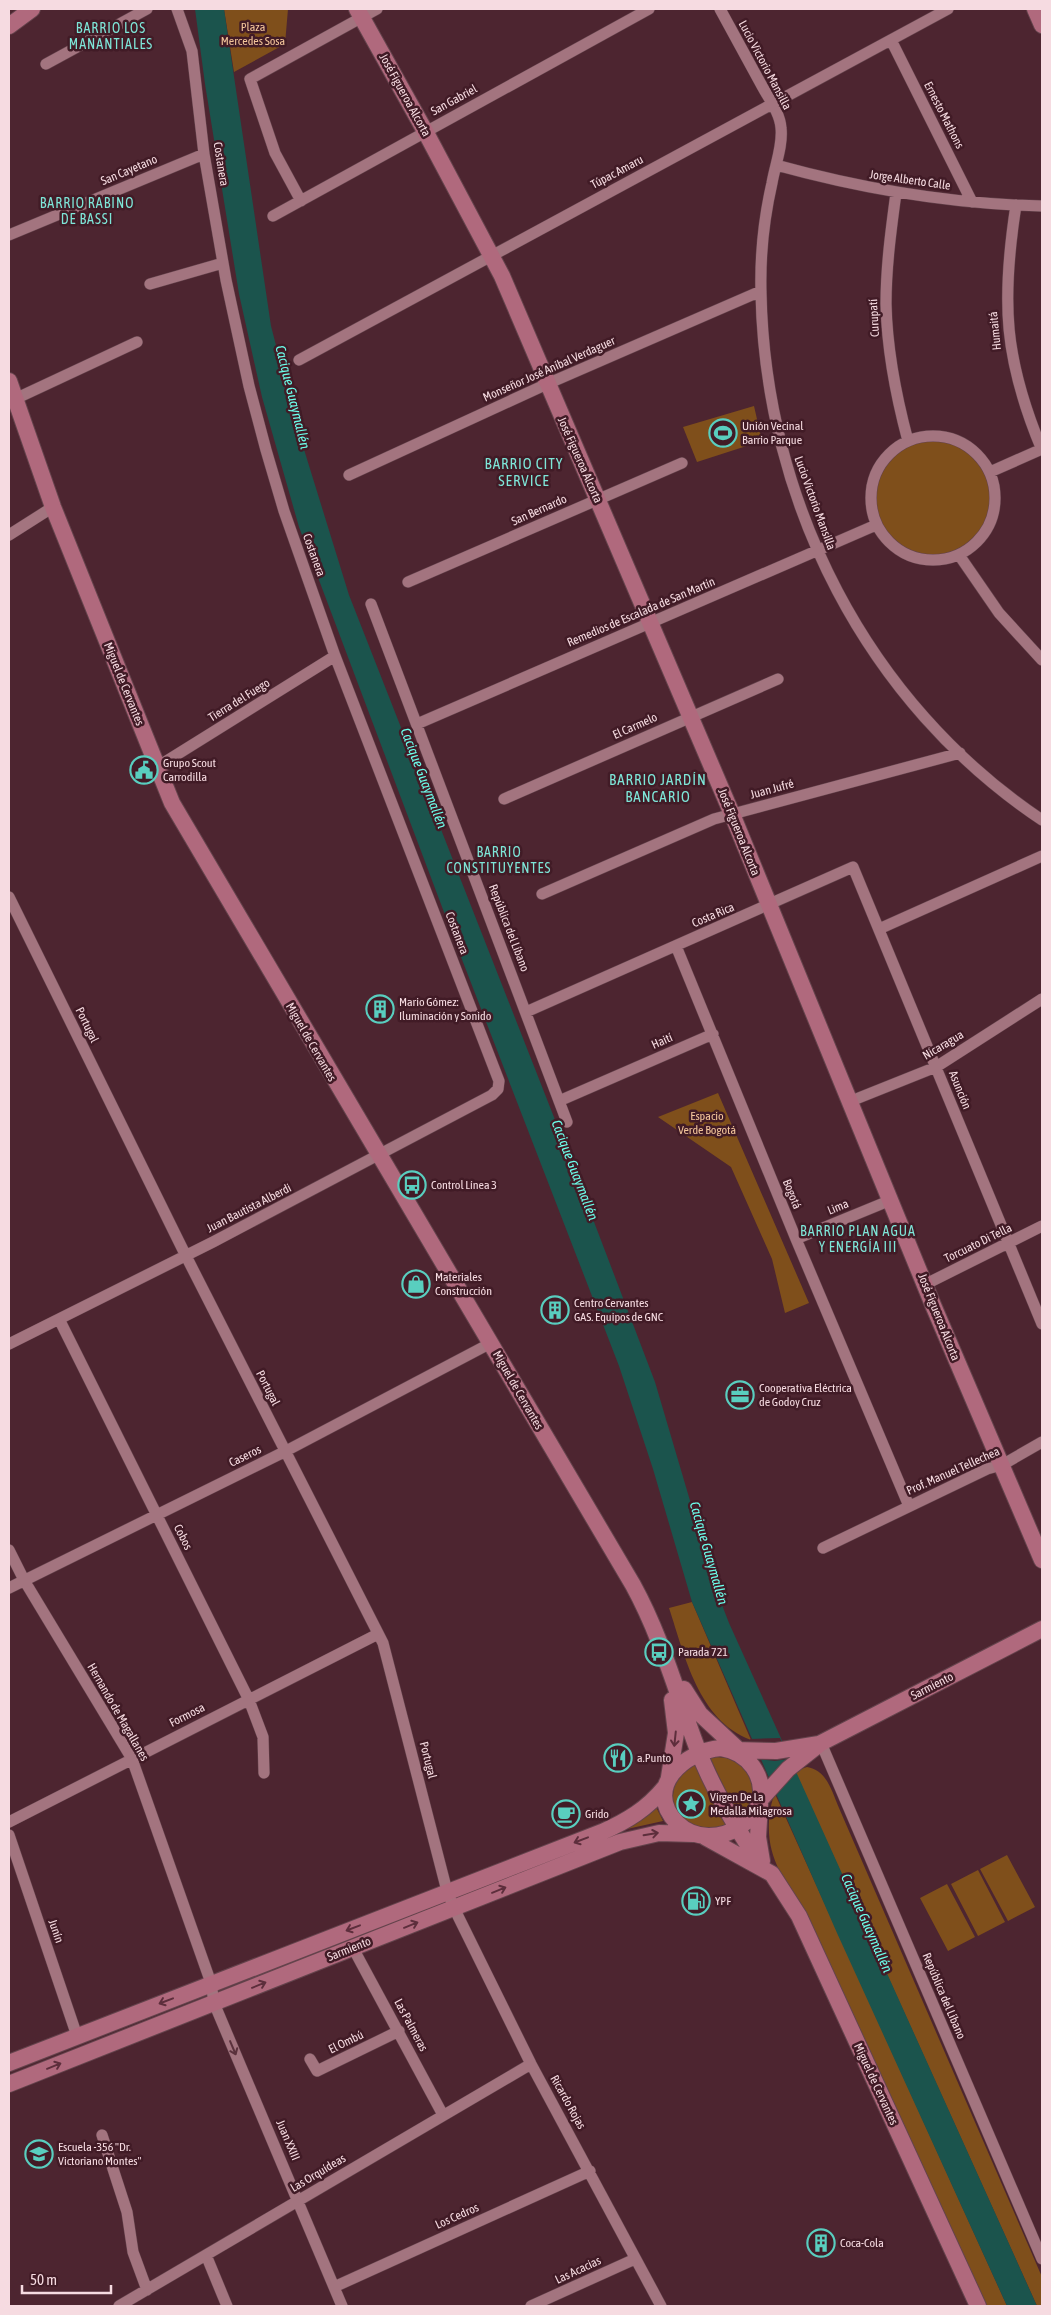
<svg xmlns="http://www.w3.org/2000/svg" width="1051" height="2315" font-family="'Asap Condensed',sans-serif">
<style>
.green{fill:#7f4f1b}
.water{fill:#1b544d}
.pier{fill:#4d2530}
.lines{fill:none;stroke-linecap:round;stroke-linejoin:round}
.street-casing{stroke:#64434c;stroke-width:12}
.secondary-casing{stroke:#64434c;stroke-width:18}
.street{stroke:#a3747f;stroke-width:11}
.secondary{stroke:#b0697d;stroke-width:16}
.oneway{stroke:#5d2e3c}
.oneway2{stroke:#5a313c}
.labels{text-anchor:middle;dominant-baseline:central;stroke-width:5;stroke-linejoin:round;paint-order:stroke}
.park-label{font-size:12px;fill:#f4c69b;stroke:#411b26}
.street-label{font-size:12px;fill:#f6dbe1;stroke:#411b26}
.poi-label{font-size:12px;fill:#f6dbe1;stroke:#411b26;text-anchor:start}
.neighbourhood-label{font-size:14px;letter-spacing:1px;fill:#7ee6d8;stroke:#411b26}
.water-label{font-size:14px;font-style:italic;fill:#6cffec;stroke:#411b26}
.quarter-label{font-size:15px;letter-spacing:1px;fill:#7ee6d8;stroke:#411b26}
</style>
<rect width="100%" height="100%" fill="#4d2530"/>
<path class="green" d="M224 9H288L285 44 234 72Z
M754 406 762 441 697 462 683 427Z
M871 498a62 62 0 1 1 124 0a62 62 0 1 1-124 0Z
M718 1093 809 1303 785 1313 772 1259 731 1167 658 1117Z
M692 1602 751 1740C698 1720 685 1656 669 1608Z
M716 1757 727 1758 745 1767 755 1791 749 1807 739 1818 710 1758Z
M695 1763 727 1825 715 1829 685 1824 672 1802 675 1781Z
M807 1767C827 1770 832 1792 839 1808L1042 2277V2306H1037L795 1771Z
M775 1794 1007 2306H984L803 1910C784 1878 767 1859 769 1821 770 1811 771 1802 775 1794Z
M656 1807 663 1821 627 1829Z
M1007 1855 1035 1907 1008 1921 980 1869Z
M978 1870 1005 1922 978 1936 951 1884Z
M947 1884 975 1937 948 1951 920 1898Z"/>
<path class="water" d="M195 9H224L271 326 298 430 349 595 559 1130 655 1382 717 1592 729 1623 1037 2306H1007L837 1933 692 1602 653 1469 619 1366 456 944 299 527 262 397 239 294 205 84Z"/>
<path class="pier" d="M780 1738 792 1765 775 1794 768 1778 788 1759 775 1761 759 1759 750 1739Z"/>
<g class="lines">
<g class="street-casing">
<path id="street" d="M720 9C734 35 748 60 762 86 769 99 780 113 781 128 783 146 775 165 772 183 764 218 760 257 761 293 765 502 867 703 1042 820
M891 40 972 202
M46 64 147 9
M776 165C863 189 951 204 1042 206
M896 193C891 230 886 267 886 304 887 351 896 396 908 441
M301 201 275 153 250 79 377 9
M1016 205C1001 302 1004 359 1042 450
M273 216 649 9
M9 235 204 154
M150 284 223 263
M299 360 948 9
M15 399 137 342
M871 498a62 62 0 1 1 124 0a62 62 0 1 1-124 0Z
M990 472 1042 449
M349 475 547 384 761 291
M9 535 53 507
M959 555 999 613 1042 660
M408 582 682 463
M371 604 567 1122
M417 724 876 525
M157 767 335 656
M504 799 778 679
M542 894 714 819 960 753
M9 897 186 1256 383 1643 447 1891 454 1908 531 2064 661 2306
M879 929 1042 856
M676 946 796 1239 909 1506
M526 1012 853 867 1042 1324
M559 1101 713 1034
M851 1101 936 1067 1042 999
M796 1239 891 1200
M926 1284 1042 1226
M59 1319 249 1700 263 1737 264 1773
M9 1344 213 1242 492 1095 498 1089 499 1081 335 656 284 511 266 450 249 386 226 280 204 154 192 51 177 9
M823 1548 987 1469 1002 1465 1042 1442
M9 1550 24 1580 132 1759 211 1983 214 2003 342 2306
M9 1588 284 1452 491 1343
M821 1743 1042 2259
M9 1822 378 1634
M9 1835 77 2036
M353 1948 443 2115
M310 2059 317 2071 399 2031
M102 2135 127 2212 133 2252 147 2290
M206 2255 227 2306
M334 2287 590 2171
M119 2306 531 2064
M531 2306 635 2259"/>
</g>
<g class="secondary-casing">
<path id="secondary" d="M357 9 425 131 502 276 732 814 933 1305 1042 1560
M1035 9 1042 25
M9 26 32 9
M9 381 53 507 172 803 633 1585C661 1636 676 1691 696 1745 712 1789 738 1830 763 1869
M684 1689 700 1714 741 1752
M721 1748C735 1750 745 1756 753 1767 785 1814 713 1859 677 1823 643 1788 684 1751 721 1748Z
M734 1750 776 1751 819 1744
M669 1777 676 1733 672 1700
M761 1799 788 1769 821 1743 1042 1629
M760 1804 758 1837 762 1861
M705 1837 772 1874 799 1916 978 2306
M9 2063 602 1832C627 1821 647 1809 665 1787
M9 2084 620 1842 659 1833 693 1834"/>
</g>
<use href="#street" class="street"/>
<use href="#secondary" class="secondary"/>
</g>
<defs><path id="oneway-shaft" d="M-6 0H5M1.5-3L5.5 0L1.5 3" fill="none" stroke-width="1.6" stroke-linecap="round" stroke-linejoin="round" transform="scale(1.25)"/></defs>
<g class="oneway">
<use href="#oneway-shaft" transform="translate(675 1739) rotate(96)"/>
<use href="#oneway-shaft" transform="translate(651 1834) rotate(-9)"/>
<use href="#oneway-shaft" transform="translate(581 1840) rotate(159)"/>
<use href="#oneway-shaft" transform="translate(499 1890) rotate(-22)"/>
<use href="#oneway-shaft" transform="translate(411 1925) rotate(-22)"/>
<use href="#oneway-shaft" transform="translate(353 1928) rotate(159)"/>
<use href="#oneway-shaft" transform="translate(259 1985) rotate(-22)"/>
<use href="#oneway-shaft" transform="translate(166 2001) rotate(159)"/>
<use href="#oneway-shaft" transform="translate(54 2066) rotate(-22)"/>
</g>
<use class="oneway2" href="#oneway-shaft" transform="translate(233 2048) rotate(67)"/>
<defs>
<g id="stadium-ring" transform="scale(1.4375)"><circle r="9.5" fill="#411b26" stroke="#59cebf" stroke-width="1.5"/><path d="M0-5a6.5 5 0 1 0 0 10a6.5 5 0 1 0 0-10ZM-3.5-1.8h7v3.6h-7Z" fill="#59cebf"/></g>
<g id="civic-ring" transform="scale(1.4375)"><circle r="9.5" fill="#411b26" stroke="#59cebf" stroke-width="1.5"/><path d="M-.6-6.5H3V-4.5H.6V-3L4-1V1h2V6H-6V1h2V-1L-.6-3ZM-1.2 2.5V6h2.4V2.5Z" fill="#59cebf"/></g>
<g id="building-ring" transform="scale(1.4375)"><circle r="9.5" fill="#411b26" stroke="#59cebf" stroke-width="1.5"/><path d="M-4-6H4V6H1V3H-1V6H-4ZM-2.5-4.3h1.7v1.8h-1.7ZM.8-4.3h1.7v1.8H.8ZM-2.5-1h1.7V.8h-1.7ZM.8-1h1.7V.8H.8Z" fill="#59cebf"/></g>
<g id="bus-ring" transform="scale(1.4375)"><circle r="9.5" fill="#411b26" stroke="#59cebf" stroke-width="1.5"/><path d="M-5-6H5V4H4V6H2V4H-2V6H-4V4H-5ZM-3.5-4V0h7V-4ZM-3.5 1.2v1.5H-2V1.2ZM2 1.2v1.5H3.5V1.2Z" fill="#59cebf"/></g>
<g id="shop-ring" transform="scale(1.4375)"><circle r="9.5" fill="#411b26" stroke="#59cebf" stroke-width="1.5"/><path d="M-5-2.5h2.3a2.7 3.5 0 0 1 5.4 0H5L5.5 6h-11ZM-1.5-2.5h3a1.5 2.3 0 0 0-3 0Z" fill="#59cebf"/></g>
<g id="office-ring" transform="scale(1.4375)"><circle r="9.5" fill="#411b26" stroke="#59cebf" stroke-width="1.5"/><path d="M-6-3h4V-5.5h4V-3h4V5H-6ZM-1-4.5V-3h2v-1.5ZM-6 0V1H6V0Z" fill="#59cebf"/></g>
<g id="restaurant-ring" transform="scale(1.4375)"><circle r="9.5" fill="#411b26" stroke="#59cebf" stroke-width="1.5"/><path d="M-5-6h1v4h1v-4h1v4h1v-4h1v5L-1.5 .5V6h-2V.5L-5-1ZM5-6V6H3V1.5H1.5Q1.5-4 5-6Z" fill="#59cebf"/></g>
<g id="sight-ring" transform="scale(1.4375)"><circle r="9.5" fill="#411b26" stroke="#59cebf" stroke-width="1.5"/><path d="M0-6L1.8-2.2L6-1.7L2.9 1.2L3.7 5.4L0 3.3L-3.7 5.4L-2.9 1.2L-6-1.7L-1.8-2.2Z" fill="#59cebf"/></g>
<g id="cafe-ring" transform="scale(1.4375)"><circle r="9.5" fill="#411b26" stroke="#59cebf" stroke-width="1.5"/><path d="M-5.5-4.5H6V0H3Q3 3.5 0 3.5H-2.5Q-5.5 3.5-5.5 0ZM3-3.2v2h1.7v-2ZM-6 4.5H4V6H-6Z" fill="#59cebf"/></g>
<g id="fuel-ring" transform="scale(1.4375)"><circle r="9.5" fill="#411b26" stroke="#59cebf" stroke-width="1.5"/><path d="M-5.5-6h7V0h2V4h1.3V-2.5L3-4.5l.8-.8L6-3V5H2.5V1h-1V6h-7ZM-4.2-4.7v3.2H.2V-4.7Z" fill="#59cebf"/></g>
<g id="school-ring" transform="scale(1.4375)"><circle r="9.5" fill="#411b26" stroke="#59cebf" stroke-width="1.5"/><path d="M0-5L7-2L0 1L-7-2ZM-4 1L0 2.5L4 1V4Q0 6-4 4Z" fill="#59cebf"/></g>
</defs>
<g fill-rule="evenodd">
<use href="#stadium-ring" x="723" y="433"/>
<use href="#civic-ring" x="144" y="770"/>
<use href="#building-ring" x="380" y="1009"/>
<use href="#bus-ring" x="412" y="1185"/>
<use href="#shop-ring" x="416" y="1284"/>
<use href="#building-ring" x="555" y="1310"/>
<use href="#office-ring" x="740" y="1395"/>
<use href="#bus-ring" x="659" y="1652"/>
<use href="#restaurant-ring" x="618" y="1758"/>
<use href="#sight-ring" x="691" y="1804"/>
<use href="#cafe-ring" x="566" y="1814"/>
<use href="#fuel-ring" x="696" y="1901"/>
<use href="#school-ring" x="39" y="2154"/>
<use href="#building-ring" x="821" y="2243"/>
</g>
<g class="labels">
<g class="park-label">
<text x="253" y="27">Plaza<tspan x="253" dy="14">Mercedes Sosa</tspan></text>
<text x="707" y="1116">Espacio<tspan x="707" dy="14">Verde Bogotá</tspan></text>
</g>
<g class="street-label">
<text transform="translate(765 65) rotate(62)">Lucio Victorio Mansilla</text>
<text transform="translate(405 95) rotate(61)">José Figueroa Alcorta</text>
<text transform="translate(454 100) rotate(-29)">San Gabriel</text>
<text transform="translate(944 115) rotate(63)">Ernesto Mathons</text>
<text transform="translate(221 164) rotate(81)">Costanera</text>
<text transform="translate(129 170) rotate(-23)">San Cayetano</text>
<text transform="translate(617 172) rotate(-28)">Túpac Amaru</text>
<text transform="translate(910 180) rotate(8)">Jorge Alberto Calle</text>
<text transform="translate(874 318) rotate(-93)">Curupatí</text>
<text transform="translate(995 331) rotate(-96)">Humaitá</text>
<text transform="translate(549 369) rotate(-24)">Monseñor José Aníbal Verdaguer</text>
<text transform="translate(580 460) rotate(66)">José Figueroa Alcorta</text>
<text transform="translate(815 503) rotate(70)">Lucio Victorio Mansilla</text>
<text transform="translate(539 510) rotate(-24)">San Bernardo</text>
<text transform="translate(314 555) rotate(70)">Costanera</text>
<text transform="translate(641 612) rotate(-23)">Remedios de Escalada de San Martín</text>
<text transform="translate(124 684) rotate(68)">Miguel de Cervantes</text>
<text transform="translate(239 700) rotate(-32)">Tierra del Fuego</text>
<text transform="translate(635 726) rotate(-24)">El Carmelo</text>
<text transform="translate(772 789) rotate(-15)">Juan Jufré</text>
<text transform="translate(739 832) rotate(68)">José Figueroa Alcorta</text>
<text transform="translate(713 915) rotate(-23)">Costa Rica</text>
<text transform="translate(509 928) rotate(69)">República del Líbano</text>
<text transform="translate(457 933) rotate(69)">Costanera</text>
<text transform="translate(87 1025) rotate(64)">Portugal</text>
<text transform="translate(662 1041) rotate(-24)">Haití</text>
<text transform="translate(311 1042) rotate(60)">Miguel de Cervantes</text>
<text transform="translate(943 1045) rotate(-31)">Nicaragua</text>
<text transform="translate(960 1090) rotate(68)">Asunción</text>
<text transform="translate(792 1194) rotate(68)">Bogotá</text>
<text transform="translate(838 1207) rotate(-22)">Lima</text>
<text transform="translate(249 1208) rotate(-27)">Juan Bautista Alberdi</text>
<text transform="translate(978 1243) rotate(-26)">Torcuato Di Tella</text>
<text transform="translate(939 1317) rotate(68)">José Figueroa Alcorta</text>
<text transform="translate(268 1388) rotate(63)">Portugal</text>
<text transform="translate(518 1390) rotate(60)">Miguel de Cervantes</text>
<text transform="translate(245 1456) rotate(-26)">Caseros</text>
<text transform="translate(953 1471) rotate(-24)">Prof. Manuel Tellechea</text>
<text transform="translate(183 1537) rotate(63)">Cobos</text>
<text transform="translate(932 1686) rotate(-27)">Sarmiento</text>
<text transform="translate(118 1712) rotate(60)">Hernando de Magallanes</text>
<text transform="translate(187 1715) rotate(-27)">Formosa</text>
<text transform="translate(428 1760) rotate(76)">Portugal</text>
<text transform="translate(56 1931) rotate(71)">Junín</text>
<text transform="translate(349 1949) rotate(-22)">Sarmiento</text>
<text transform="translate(944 1996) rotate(67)">República del Líbano</text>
<text transform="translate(411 2025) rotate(62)">Las Palmeras</text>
<text transform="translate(346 2042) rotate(-26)">El Ombú</text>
<text transform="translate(876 2084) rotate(65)">Miguel de Cervantes</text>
<text transform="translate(568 2102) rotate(61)">Ricardo Rojas</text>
<text transform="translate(288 2140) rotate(67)">Juan XXIII</text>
<text transform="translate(318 2173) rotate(-31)">Las Orquídeas</text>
<text transform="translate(457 2216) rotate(-24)">Los Cedros</text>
<text transform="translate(578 2270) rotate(-25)">Las Acacias</text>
</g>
<g class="poi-label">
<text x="742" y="426">Unión Vecinal<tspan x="742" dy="14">Barrio Parque</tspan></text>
<text x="163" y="763">Grupo Scout<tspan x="163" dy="14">Carrodilla</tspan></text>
<text x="399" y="1002">Mario Gómez:<tspan x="399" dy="14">Iluminación y Sonido</tspan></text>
<text x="431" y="1185">Control Línea 3</text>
<text x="435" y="1277">Materiales<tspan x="435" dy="14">Construcción</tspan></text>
<text x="574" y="1303">Centro Cervantes<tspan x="574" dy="14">GAS. Equipos de GNC</tspan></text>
<text x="759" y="1388">Cooperativa Eléctrica<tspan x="759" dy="14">de Godoy Cruz</tspan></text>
<text x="678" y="1652">Parada 721</text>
<text x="637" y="1758">a.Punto</text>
<text x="710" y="1797">Virgen De La<tspan x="710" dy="14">Medalla Milagrosa</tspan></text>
<text x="585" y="1814">Grido</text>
<text x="715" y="1901">YPF</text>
<text x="58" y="2147">Escuela -356 "Dr.<tspan x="58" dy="14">Victoriano Montes"</tspan></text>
<text x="840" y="2243">Coca-Cola</text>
</g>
<g class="neighbourhood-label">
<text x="111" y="28">BARRIO LOS<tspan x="111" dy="16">MANANTIALES</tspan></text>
<text x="87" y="203">BARRIO RABINO<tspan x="87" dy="16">DE BASSI</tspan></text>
<text x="499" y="852">BARRIO<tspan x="499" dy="16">CONSTITUYENTES</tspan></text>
<text x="858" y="1231">BARRIO PLAN AGUA<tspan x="858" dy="16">Y ENERGÍA III</tspan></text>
</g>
<g class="water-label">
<text transform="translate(293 397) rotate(76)">Cacique Guaymallén</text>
<text transform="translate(424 778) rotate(69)">Cacique Guaymallén</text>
<text transform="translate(575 1170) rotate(69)">Cacique Guaymallén</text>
<text transform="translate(709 1553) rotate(74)">Cacique Guaymallén</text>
<text transform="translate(867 1923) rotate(66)">Cacique Guaymallén</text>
</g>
<g class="quarter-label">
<text x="524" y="463">BARRIO CITY<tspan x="524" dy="17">SERVICE</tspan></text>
<text x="658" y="779">BARRIO JARDÍN<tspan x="658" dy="17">BANCARIO</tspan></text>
</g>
</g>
<rect width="1051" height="2315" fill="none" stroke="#f6dbe1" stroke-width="20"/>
<path d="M22 2285v8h89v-8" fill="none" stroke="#f6dbe1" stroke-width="2.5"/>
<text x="30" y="2285" font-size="15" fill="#f6dbe1" stroke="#411b26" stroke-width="4" paint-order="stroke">50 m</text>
</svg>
